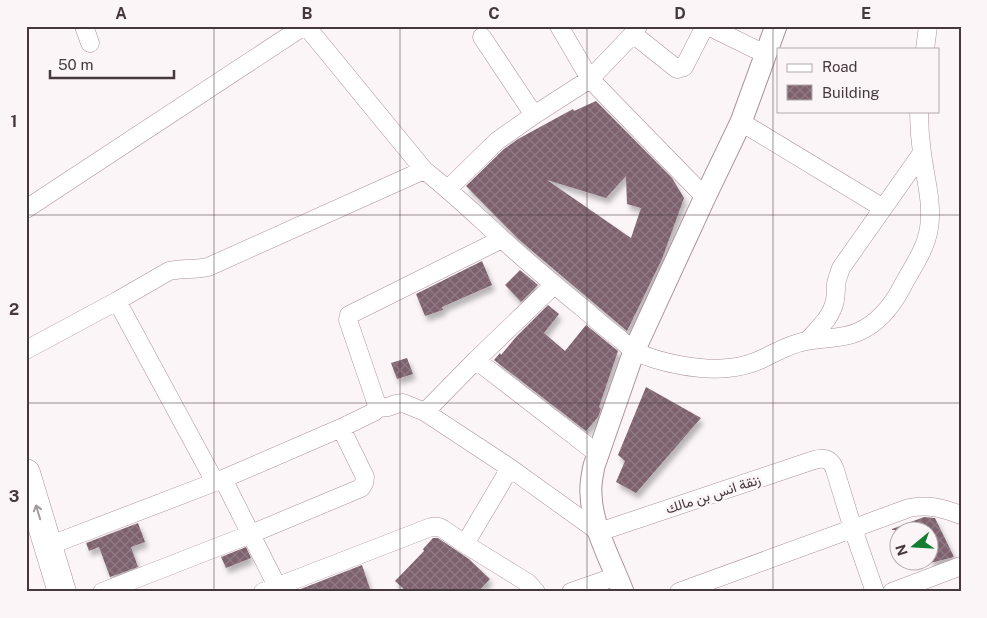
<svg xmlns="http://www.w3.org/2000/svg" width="987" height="618" font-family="'Public Sans',Vazirmatn,sans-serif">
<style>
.building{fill:url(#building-cross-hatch);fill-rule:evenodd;filter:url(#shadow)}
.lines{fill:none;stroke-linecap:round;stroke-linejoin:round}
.minor-casing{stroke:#ad919b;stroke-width:19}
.tertiary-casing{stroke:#ad919b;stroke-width:23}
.primary-casing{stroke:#ad919b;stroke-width:29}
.minor{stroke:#fff;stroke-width:18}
.tertiary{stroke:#fff;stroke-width:21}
.primary{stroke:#fff;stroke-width:28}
.oneway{stroke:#a29c9e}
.grid{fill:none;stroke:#45393e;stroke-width:1;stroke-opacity:0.55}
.labels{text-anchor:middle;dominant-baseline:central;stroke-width:5;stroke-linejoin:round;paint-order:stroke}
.street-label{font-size:14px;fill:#45393e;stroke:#fbf5f7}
.neatline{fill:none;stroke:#45393e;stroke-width:2}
.grid-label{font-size:16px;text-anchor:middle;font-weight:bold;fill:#45393e}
</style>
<defs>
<pattern id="building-cross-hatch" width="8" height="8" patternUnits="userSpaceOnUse" patternTransform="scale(1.25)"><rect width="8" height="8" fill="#7d626d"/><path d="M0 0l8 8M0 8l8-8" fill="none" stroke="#907a83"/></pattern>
<filter id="shadow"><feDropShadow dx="3" dy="5.5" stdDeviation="2.5" flood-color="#0004"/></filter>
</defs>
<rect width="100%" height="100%" fill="#fbf5f7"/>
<path class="building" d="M596 101 672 178 684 198 662 259 627 331 518 239 466 186 504 149 518 139 573 109 574 111ZM626 176 627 204 641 208 631 238 547 180 606 198Z
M482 261 492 285 442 307 443 310 425 316 416 294Z
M520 270 538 285 521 302 505 285Z
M548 305 559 314 544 333 565 351 586 325 618 351 599 407 601 409 598 417 586 431 494 360 500 353 501 355 516 337Z
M407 358 413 374 397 379 391 363Z
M646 387 701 418 636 493 616 482 625 461 618 455Z
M924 517 935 518 954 557 930 563V530H892V529Z
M138 523 145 542 131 547 138 567 110 577 99 547 89 551 86 543Z
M433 538H438L469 559 490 579 478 592H407L395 581 424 551 423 549Z
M246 547 251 558 226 568 221 557Z
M362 565 370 589 362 592H293Z"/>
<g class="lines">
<g class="minor-casing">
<path id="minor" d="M84 26 90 43
M306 26 424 170C451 191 476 215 501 238 528 263 557 287 585 310 596 320 608 330 620 339 625 343 629 348 635 351 658 363 701 371 728 368 740 367 752 364 764 358 777 352 788 345 802 342 821 337 840 340 858 332 879 323 892 306 902 287 912 268 926 249 929 228 933 203 925 178 922 153 920 139 919 125 919 111
M559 26 590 79 705 197
M712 26 714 29 765 54
M633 34 677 69 684 67 705 26
M482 37 534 115
M925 49 928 26
M741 122 883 208
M448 189 497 141 534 115 590 79 633 34 638 26
M26 209 304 26
M117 301 215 482
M808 340C819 328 832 317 835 300 836 295 836 290 836 284 837 279 839 274 841 268L922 153
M26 350 117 301 169 271C182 268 195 270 208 267L424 170
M476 360 598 454
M378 408 348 320 349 315 502 239
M425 412 476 360 554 285
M223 479 280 592
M465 544 510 468
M48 546 223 479 341 428 374 412 378 408 388 407 396 404 403 403 425 412 510 468 599 532 814 460C825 457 831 459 835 470L853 529 875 592
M102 592 251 534 361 488 364 483 365 477 341 428
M263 592 431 527H439L443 529 465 544 528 583 536 592
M571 592 617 576
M679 592 909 508C929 504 942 508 961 515
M892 592 961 566"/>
</g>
<g class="tertiary-casing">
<path id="tertiary" d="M623 592C611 560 592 528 591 494 590 485 592 476 594 466L634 351 705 197 741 122 776 26"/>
</g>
<g class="primary-casing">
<path id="primary" d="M26 473 62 592"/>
</g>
<use href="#minor" class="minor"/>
<use href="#tertiary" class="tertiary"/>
<use href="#primary" class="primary"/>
</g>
<defs><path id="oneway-shaft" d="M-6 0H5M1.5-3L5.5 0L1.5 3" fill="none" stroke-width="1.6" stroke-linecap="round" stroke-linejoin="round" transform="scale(1.25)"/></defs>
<use class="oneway" href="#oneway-shaft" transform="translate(38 512) rotate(-107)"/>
<path class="grid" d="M214 26V592M400 26V592M587 26V592M773 26V592M26 215H961M26 403H961"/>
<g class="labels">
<g class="street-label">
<text transform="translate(713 494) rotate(-18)">زنقة انس بن مالك</text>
</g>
</g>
<rect width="987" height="618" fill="none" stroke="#fbf5f7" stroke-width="55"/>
<rect x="777" y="48" width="162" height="65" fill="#fbf5f7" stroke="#b2aaad"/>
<rect x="787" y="64" width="25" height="8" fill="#ffffff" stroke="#b2aaad"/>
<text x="822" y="72" font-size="15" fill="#45393e">Road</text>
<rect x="787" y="85" width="25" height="15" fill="url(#building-cross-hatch)" stroke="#b2aaad"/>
<text x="822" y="98" font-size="15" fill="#45393e">Building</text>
<g transform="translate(914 546) rotate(252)"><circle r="24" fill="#fbf5f7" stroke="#b2aaad"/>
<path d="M0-4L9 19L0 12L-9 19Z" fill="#157d31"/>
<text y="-8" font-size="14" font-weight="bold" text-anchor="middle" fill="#45393e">N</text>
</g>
<path d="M50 70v8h124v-8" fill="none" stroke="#45393e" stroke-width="2.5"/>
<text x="58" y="70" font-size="15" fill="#45393e" stroke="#fbf5f7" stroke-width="4" paint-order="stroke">50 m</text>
<rect x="28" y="28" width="932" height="562" class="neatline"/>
<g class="grid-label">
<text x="121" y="19">A</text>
<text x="307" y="19">B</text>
<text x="494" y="19">C</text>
<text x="680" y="19">D</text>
<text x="866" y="19">E</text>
<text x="14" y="127">1</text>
<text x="14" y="315">2</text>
<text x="14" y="502">3</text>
</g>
</svg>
